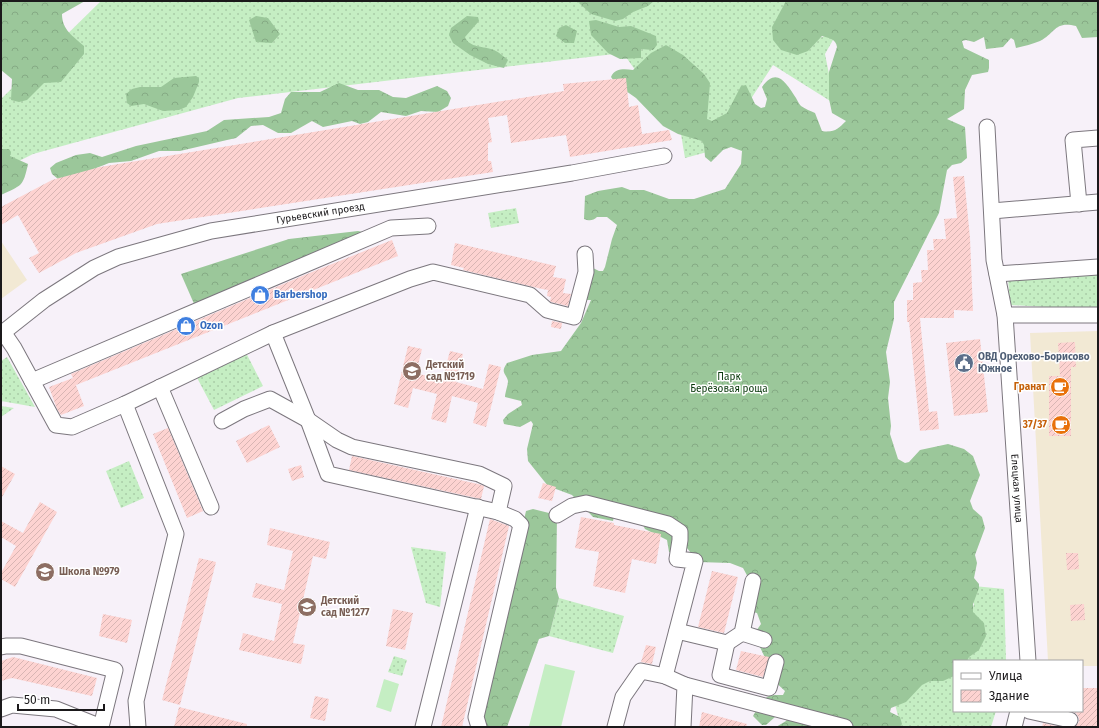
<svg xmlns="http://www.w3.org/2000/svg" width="1099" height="728" font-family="'Fira Sans',sans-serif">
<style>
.industrial{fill:#f2e9d4}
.grass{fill:url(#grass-dots)}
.forest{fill:url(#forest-crowns)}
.pitch{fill:#c5eec3}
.building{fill:url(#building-hatch)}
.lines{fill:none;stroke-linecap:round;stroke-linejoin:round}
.minor-casing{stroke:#7c777e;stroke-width:17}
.minor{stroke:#fff;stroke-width:15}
.labels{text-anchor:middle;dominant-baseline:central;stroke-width:3;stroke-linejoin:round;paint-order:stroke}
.street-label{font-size:10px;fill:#1b191b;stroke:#fff}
.shop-label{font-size:10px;font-weight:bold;fill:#366cbe;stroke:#fff;text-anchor:start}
.service-label{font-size:10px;font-weight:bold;fill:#4e5e75;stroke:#fff;text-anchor:start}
.education-label{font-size:10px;font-weight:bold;fill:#785e54;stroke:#fff;text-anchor:start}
.park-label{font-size:10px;fill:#07370a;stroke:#fff}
.food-label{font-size:10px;font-weight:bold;fill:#c56008;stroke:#fff;text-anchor:end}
</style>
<defs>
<pattern id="grass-dots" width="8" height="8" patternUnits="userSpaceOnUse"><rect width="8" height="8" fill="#c5eec3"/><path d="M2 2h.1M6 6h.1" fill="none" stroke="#a9cca7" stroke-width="1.8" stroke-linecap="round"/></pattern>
<pattern id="forest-crowns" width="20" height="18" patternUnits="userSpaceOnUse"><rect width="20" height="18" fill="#9bc79a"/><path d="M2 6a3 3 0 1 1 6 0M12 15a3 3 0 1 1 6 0" fill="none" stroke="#85aa84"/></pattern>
<pattern id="building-hatch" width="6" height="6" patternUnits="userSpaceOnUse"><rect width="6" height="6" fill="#fdd3d1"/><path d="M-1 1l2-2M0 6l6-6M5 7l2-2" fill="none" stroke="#d8b5b3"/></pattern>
</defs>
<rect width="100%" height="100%" fill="#f7f1f9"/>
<path class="industrial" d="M1 241 27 280 1 299Z
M1098 331V666H1082V661H1048L1030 333Z"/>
<path class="grass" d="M101 1H794L807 41 837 33 825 54 835 104 773 65 743 111 722 148 685 158 681 134 623 53 238 98 33 154 1 170V99Z
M516 208 519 223 491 228 488 213Z
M1098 271V310L1010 305 1008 278Z
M243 347 263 386 214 410 194 372Z
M7 357 35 407 1 401V361Z
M1 406 14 408 1 417Z
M129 461 144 498 121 508 106 471Z
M411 547 446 552 440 607 426 603Z
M964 585 1004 589 1006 661H954V711H996L991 727H901L893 697 964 640 974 604Z
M559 598 624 616 613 653 549 636Z
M394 656 407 660 402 676 388 672Z"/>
<path class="forest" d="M1 1H85L62 14C62 30 73 36 84 46V54L61 82 44 83 27 100 19 102 11 100 12 79 1 70Z
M580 1H654L648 6 633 12 623 19 615 21 591 14 579 3Z
M786 1H1098V37L1082 38 1076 26C1054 21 1056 33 1040 41 1033 44 1024 46 1016 48L1014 40 1011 38 1003 47 986 49 984 37 974 42 966 40 962 41 964 48 989 60V68L988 72 972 75 965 90 964 109 947 119 965 127 967 158 961 163 952 165 947 170 939 213 894 302V319L886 352 890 382 888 398 891 426 890 434 898 459 905 463 909 462 920 450 948 444 964 449 973 456 980 475 970 501 973 509 982 517 985 528 975 555 977 563 974 578 979 584V588L973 604V612L984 623 986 636 979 650 969 657 967 661H954V676L943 681H930L922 685 906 702 891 708 890 712 900 717 902 724 900 727H776L786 721 788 718 787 715 775 717 766 725H762L753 716C763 700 762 694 783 695L785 691 770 677 766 660 754 634 761 624 757 613 744 610 749 579 743 568 730 563 698 562 687 548 673 554 669 552 667 540 645 529 639 518 615 513 613 521 593 517 572 495 548 486 528 461 527 449 533 424 531 421 520 427 504 424 503 420 508 414 522 405 521 401 505 397C505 393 508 385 508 381 506 373 500 373 507 363L532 355 561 351 581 323 591 300H587L579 304 589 266 599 271H603L605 267 612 239 617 225 607 217H597C593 221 589 221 584 219L585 196 598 191 622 187 630 190H644L669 199H694L725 189 741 164 742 151 731 147 723 150 711 162 705 157 704 145 702 141 678 134 663 126 636 98 616 84 611 77C615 68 624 69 633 70L651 53 666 45 683 55 704 74 710 83 707 119 712 121 727 113 741 86 746 85 755 104 761 108 765 107 767 99 762 87C777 66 786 83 796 98 797 100 799 104 801 106 805 109 811 111 815 113L822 131C834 133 838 129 846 121L832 113 829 99V72L837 47C836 39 829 38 822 36L808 51 797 55 781 50 773 40 772 27Z
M256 16 268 18 280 34 272 43 256 42 249 20Z
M467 16 478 17 479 21 465 37C469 48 484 46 494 50 499 52 504 57 508 60L504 68 488 64 470 55 453 43 449 35 451 28Z
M596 20 619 27 631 26 656 36 657 45 653 50 641 49V58L620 59 608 53 591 35 589 21Z
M566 25 577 31 574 43H565L556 36 559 28Z
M196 76 199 78V82L193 97 186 107 179 110 163 111 144 104 131 106 127 103 126 94 132 89 140 87H161L174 78Z
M339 83 358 90H379L393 97 406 98 437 86 447 91 451 98 448 106 438 112 421 111 406 116 381 112 368 122 360 124 352 121 323 127 312 121 291 133H278L263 125 251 126 236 138 227 140 180 151H159L131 161 109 163 71 178 58 179 52 174 50 168 56 163 76 155 90 153 102 157 136 146 207 131 224 120 269 117 281 113 285 99 291 92H320Z
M1 149H9L11 152 10 156 28 164C23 187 22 185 1 195Z
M358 231 368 233 195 306 181 274 289 239Z
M533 509 557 515 556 588 559 598 549 636 539 639 507 727H486L479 717 526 511Z"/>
<path class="pitch" d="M545 664 575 671 561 727H533L529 726Z
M384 679 399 684 391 712 376 707Z"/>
<path class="building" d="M626 78 629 107 638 105 642 134 669 130 672 140 570 157 566 135 511 143 507 115 488 118 492 142 488 143V161H491L493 172 157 224 76 253 39 273 29 258 39 253 18 215 1 225V207L52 180 100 167 564 91 563 84Z
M964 176 970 238 973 311 954 310V318H920L929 412 937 411 939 429 920 431 909 322H907V300H913V283L922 282 921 270H928L927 250H934L933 239H946L944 219 957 218 953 177Z
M392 240 398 256 76 385 74 380 84 406 61 415 57 409 49 387 73 378 71 374 307 274Z
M455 243 556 266 553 277 566 279 563 293 571 294 568 306 551 302 550 301 551 297 547 296 548 290 542 289 463 270 464 268 451 265Z
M552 321 562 323 561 329 551 327Z
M980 339 988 412 954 416 946 343Z
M1075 342 1076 367H1071V436H1049V376H1060L1058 343Z
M408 346 422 349 416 373 442 380 450 351 463 354 456 382 483 389 489 364 501 367 486 427 473 423 478 403 452 396 446 423 431 419 437 394 413 388 408 408 394 404Z
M269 425 280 447 247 463 236 441Z
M168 428 203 511 187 518 153 434Z
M352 456 478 484 484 486 481 499 349 470Z
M301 465 304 477 292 481 288 469Z
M1 466 15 474 1 499Z
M543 483 556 487 552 501 538 498Z
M40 502 57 512 15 587 1 579V573L16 546 1 537V521L23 533Z
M581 517 614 523V525L661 534 656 564 632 559 625 593 593 586 599 552 575 548Z
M490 519 509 526 462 727H441Z
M270 528 330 542 326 559 313 556 293 643 305 645 301 664 239 650 243 633 274 641 282 604 252 597 256 583 284 590 293 551 267 545Z
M1066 553H1078L1079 569 1067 570Z
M199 558 216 562 180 705 162 700Z
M712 571 738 577 724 633 698 627Z
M1084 604 1085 620 1071 621 1070 605Z
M393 609 413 613 405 650 386 646Z
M103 614 132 620 127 643 99 636Z
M646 645 656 647 652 664 641 662Z
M741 651 769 657 763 677 736 670Z
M13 657 97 678 92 696 12 678 1 681V661Z
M1082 688H1098V727H1075L1079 722V718L1076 713 1071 711H1082Z
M315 696 329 699 325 721 310 718Z
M179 707 247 724 246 727H174Z
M702 712 747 724 746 727H699Z
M1043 723 1060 727H1042Z"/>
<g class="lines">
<g class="minor-casing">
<g id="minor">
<path id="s1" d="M987 127 994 260 1005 315 1028 661"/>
<path d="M1079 204 1073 140 1098 138"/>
<path d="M992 211 1098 202"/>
<path d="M997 274 1098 267"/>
<path d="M1005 315H1098"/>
<path d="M3 332 14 348 56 425 72 427 125 404 273 333 410 279 433 272 530 295 547 310 574 317 586 272 585 254"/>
<path d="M273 333 308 420 328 474 498 512"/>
<path id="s2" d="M1 334 44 300 94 268 118 257 211 231 572 173 664 156"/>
<path d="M32 381 391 228 428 226"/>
<path d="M160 387 211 507"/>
<path d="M125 404 176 534 136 701 138 727"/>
<path d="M222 421 244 409 270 399 308 420 337 440 352 447 479 474 504 486 498 512 515 519 521 525 476 717 479 727"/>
<path d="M557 515 572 506 586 503 668 524 680 532V540L677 559 695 561 665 676"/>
<path d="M677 631 727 643 742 633 753 581"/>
<path d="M742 633 764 640"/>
<path d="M727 643 720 675 769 688 776 662"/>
<path d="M1 647 6 646H21L115 670 101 727"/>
<path d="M685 685 845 727"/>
<path d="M1 709 12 705 56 709 101 727"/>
<path d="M1029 711 1070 720"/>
<path d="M423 727 478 507"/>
<path d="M615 727 623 697 641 671 665 676 685 685 683 727"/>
<path d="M1014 727 1018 711"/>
</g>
</g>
<use href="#minor" class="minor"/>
</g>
<defs>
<g id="shop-disc" transform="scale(1)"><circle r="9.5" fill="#3f7fe0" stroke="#fff"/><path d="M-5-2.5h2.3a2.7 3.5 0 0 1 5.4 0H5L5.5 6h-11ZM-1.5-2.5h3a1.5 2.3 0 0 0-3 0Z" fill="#fff"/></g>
<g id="civic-disc" transform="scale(1)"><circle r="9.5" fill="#5c6f8a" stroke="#fff"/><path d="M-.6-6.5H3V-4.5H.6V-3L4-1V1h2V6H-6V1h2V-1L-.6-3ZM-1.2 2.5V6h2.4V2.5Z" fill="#fff"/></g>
<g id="school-disc" transform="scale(1)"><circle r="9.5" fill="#8d6e63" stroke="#fff"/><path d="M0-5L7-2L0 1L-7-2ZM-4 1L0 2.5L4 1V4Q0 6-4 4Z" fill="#fff"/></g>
<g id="cafe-disc" transform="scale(1)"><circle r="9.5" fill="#e8710a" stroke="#fff"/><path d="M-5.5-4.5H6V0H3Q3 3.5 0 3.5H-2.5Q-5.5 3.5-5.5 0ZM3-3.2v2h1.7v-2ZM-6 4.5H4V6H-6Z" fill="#fff"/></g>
</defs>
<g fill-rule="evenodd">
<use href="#shop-disc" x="260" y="295"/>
<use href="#shop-disc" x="186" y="326"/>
<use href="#civic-disc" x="964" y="363"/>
<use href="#school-disc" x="412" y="371"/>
<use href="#cafe-disc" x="1060" y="387"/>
<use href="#cafe-disc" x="1061" y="425"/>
<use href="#school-disc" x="45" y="572"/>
<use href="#school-disc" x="307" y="607"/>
</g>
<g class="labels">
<g class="street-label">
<text stroke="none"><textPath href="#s2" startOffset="348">Гурьевский проезд</textPath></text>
<text stroke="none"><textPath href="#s1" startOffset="363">Елецкая улица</textPath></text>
</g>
<g class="shop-label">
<text x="274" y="295">Barbershop</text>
<text x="200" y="326">Ozon</text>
</g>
<g class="service-label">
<text x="978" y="357">ОВД Орехово-Борисово<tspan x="978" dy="12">Южное</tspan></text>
</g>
<g class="education-label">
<text x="426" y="365">Детский<tspan x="426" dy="12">сад №1719</tspan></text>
<text x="59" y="572">Школа №979</text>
<text x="321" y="601">Детский<tspan x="321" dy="12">сад №1277</tspan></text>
</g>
<g class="park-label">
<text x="729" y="377">Парк<tspan x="729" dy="12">Берёзовая роща</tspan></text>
</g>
<g class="food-label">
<text x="1046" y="387">Гранат</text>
<text x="1047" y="425">37/37</text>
</g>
</g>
<rect width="1099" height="728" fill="none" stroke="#1b191b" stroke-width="4"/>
<rect x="953" y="660" width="130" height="52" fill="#ffffff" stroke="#a4a3a4"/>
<rect x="961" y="673" width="20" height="6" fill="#ffffff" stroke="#a4a3a4"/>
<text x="989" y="680" font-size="12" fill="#1b191b">Улица</text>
<rect x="961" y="690" width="20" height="12" fill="url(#building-hatch)" stroke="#a4a3a4"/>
<text x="989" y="700" font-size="12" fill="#1b191b">Здание</text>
<path d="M18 704v6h86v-6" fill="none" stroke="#1b191b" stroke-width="2"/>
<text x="24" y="704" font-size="12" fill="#1b191b" stroke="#ffffff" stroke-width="3" paint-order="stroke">50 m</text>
</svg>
